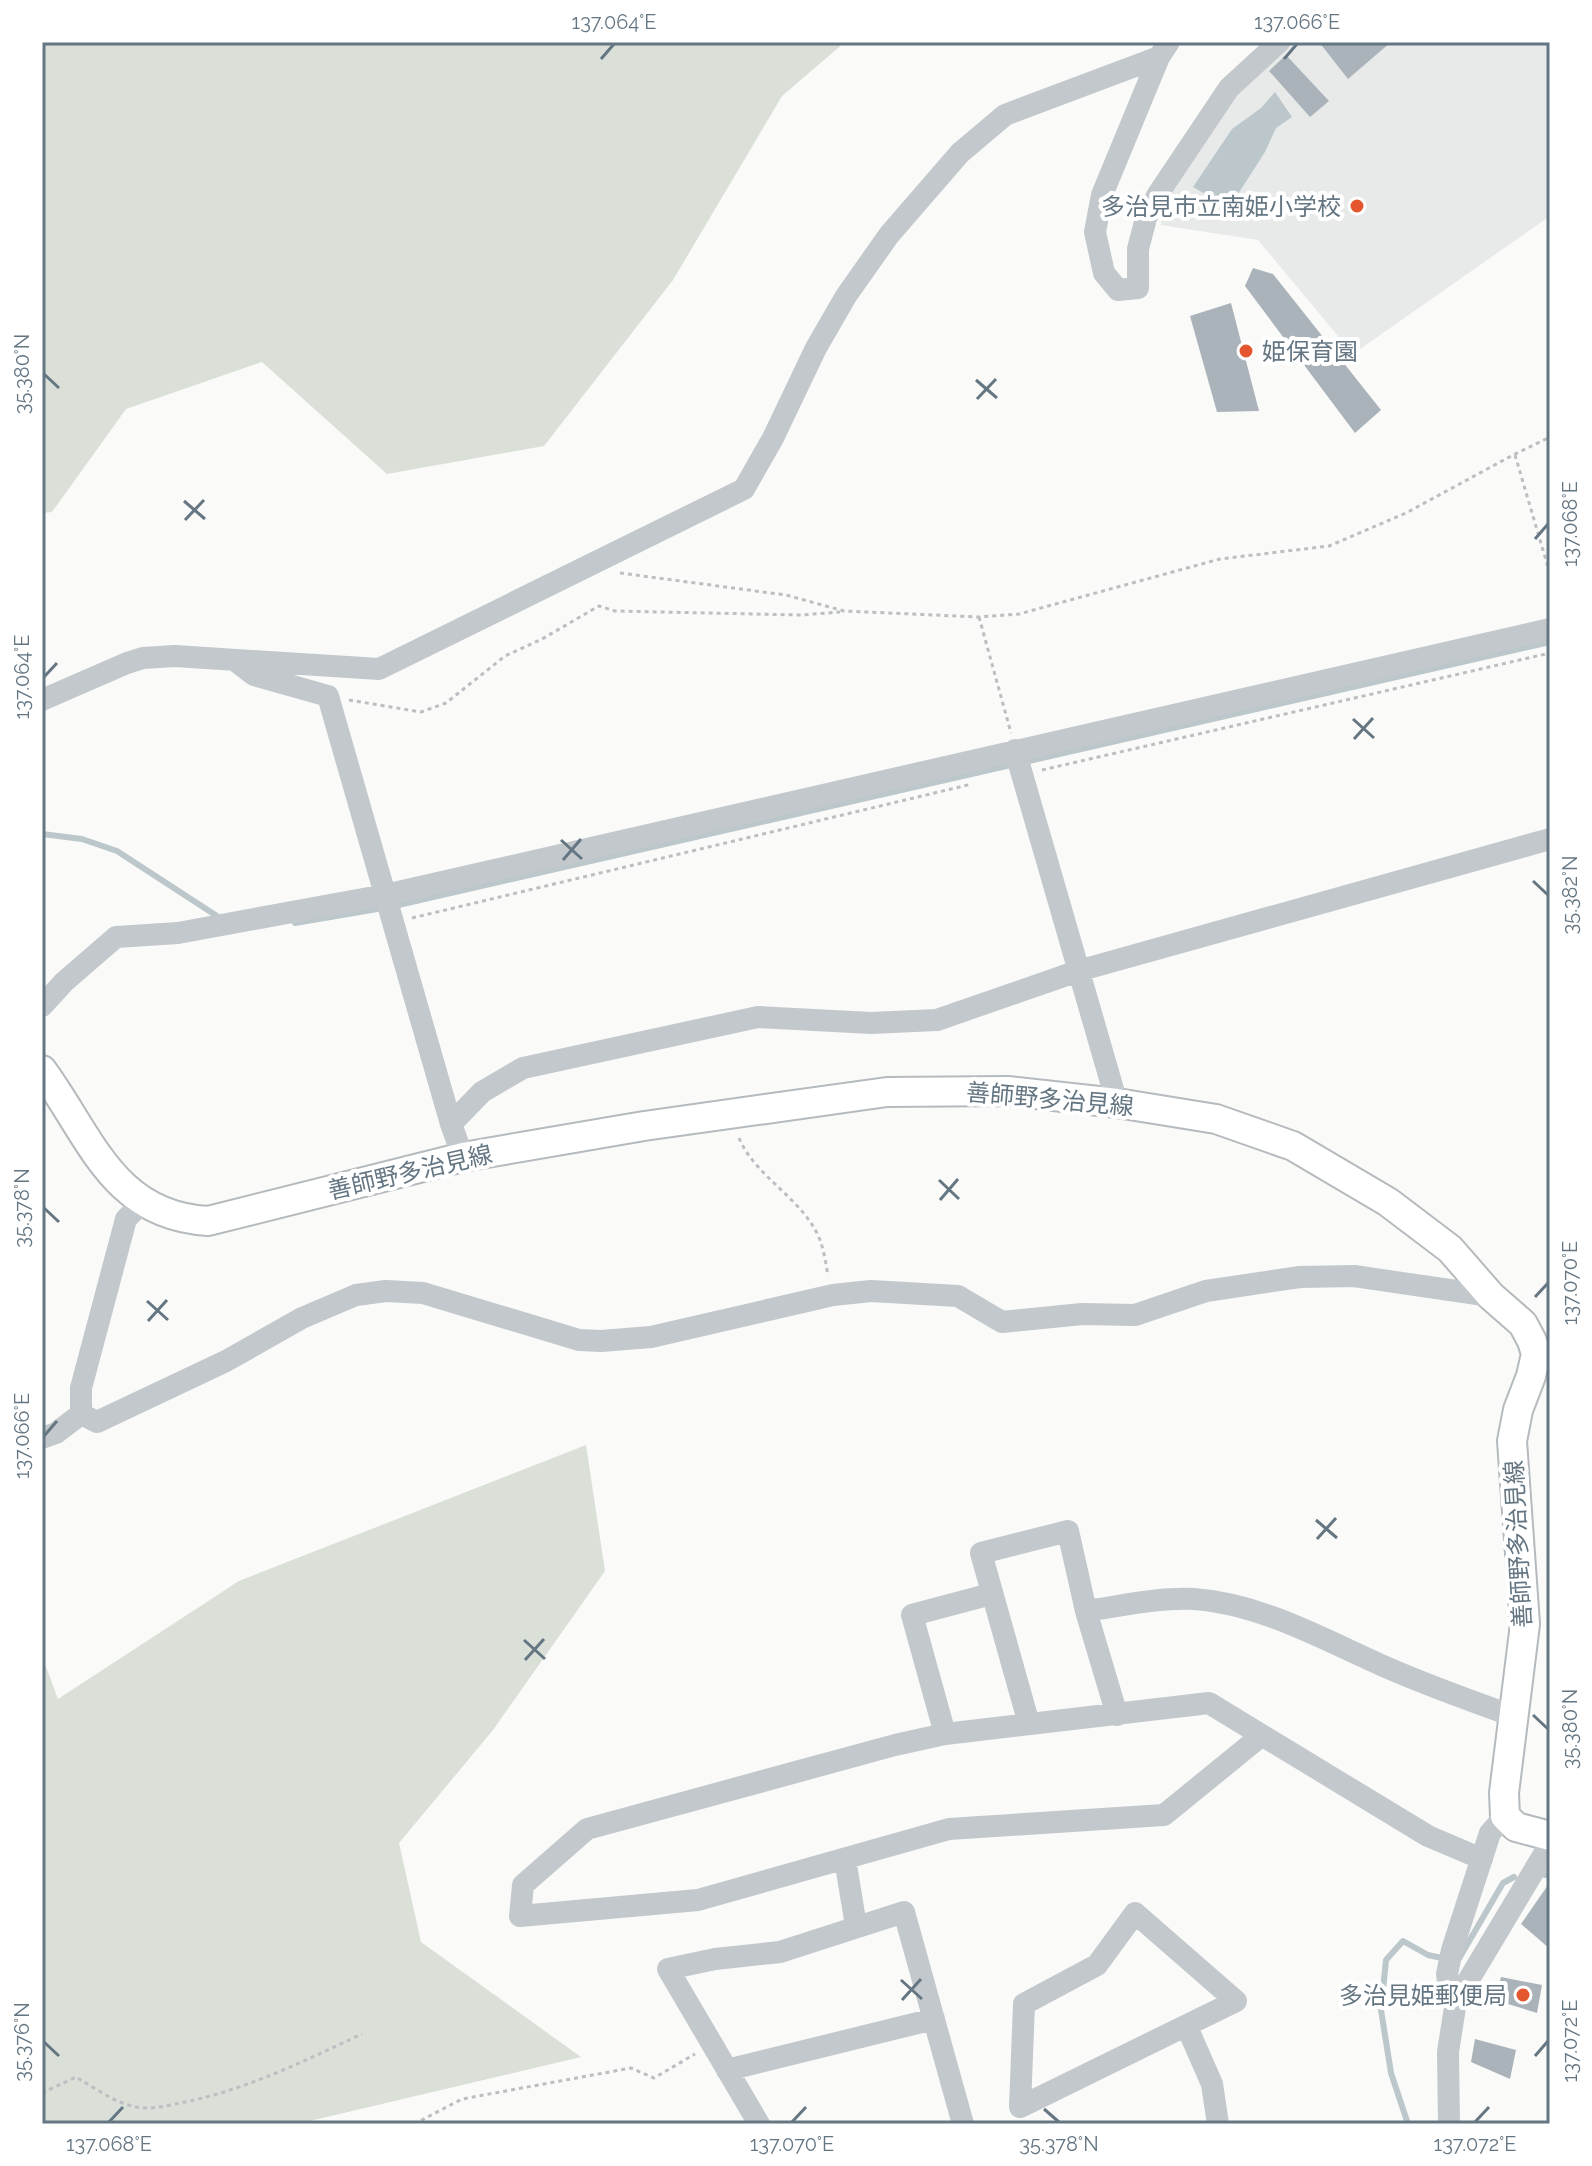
<svg xmlns="http://www.w3.org/2000/svg" width="1592" height="2166" font-family="Raleway,'Noto Sans JP',sans-serif">
<style>
.built{fill:#e8e9e9}
.green{fill:#dadfd7}
.water{fill:#bbc7cb}
.lines{fill:none;stroke-linecap:round;stroke-linejoin:round}
.stream{stroke:#bbc7cb;stroke-width:6}
.building{fill:#aab3b9}
.major-casing{stroke:#b5babe;stroke-width:32}
.path{stroke:#bbbfc2;stroke-width:3;stroke-dasharray:4 4;stroke-linecap:butt}
.minor{stroke:#c3c8cc;stroke-width:22}
.major{stroke:#fff;stroke-width:28}
.ticks{fill:none;stroke:#657683;stroke-width:3}
.poi-dot{fill:#e4572e;stroke:#fff;stroke-width:3}
.labels{text-anchor:middle;dominant-baseline:central;stroke-width:8;stroke-linejoin:round;paint-order:stroke}
.poi-label{font-size:24px;fill:#657683;stroke:#fff;text-anchor:end}
.street-label{font-size:24px;fill:#657683;stroke:#fff}
.neatline{fill:none;stroke:#657683;stroke-width:3}
.ticks-label{font-size:20px;text-anchor:middle;fill:#657683}
</style>
<rect width="100%" height="100%" fill="#fafaf8"/>
<path class="built" d="M1273 42H1550V216L1353 354 1258 240 1161 225 1164 196Z"/>
<path class="green" d="M42 42H845L782 96 673 280 544 446 387 474 262 362 126 409 52 512 42 513Z
M586 1445 605 1571 493 1730 399 1843 421 1942 581 2057 297 2124H42V1656L58 1699 239 1581Z"/>
<path class="water" d="M1275 92 1292 117 1276 128 1265 152 1229 208 1193 187 1232 129 1261 108Z"/>
<g class="lines">
<path class="stream" d="M42 834 82 839 117 851 220 918
M394 906 1550 642
M295 923 383 908
M1545 1875 1550 1874
M1457 1962 1503 1883 1514 1877
M1408 2124 1391 2073 1381 2010 1386 1960 1403 1941 1428 1955 1447 1959"/>
</g>
<path class="building" d="M1319 42H1391L1348 79Z
M1286 55 1329 101 1310 117 1269 71Z
M1253 268 1273 274 1381 410 1355 433 1245 286Z
M1231 303 1259 411 1217 412 1190 316Z
M1550 1882V1949L1521 1924Z
M1501 1977 1542 1985 1537 2013 1495 2000Z
M1475 2039 1516 2050 1510 2079 1471 2062Z"/>
<g class="lines">
<g class="major-casing">
<path id="major" d="M42 1070C91 1137 113 1216 208 1221L463 1157 644 1126 887 1092 1008 1091 1117 1103 1216 1119 1293 1146 1388 1202 1450 1249 1491 1296 1523 1324 1532 1341 1536 1354 1531 1376 1518 1410 1512 1441 1525 1624 1504 1793 1505 1816 1516 1827 1550 1836"/>
</g>
<path class="path" d="M1515 455 1550 574
M620 573 786 595 844 611 979 617 1019 614 1220 559 1329 546 1406 513 1513 455 1550 437
M979 617 1011 733
M349 700 421 712 446 703 505 656 542 639 599 606 615 611 801 615 840 612
M1042 770 1550 653
M412 918 972 784
M739 1138C756 1178 804 1199 820 1240 824 1251 826 1264 828 1276
M42 2093 76 2077C95 2088 115 2103 136 2107 153 2110 169 2105 185 2102 248 2089 304 2061 362 2034
M414 2124 462 2099 631 2068 654 2078 695 2054"/>
<path class="minor" d="M1169 42 1159 57 1102 195 1095 232 1104 273 1118 290 1138 288V249L1146 218 1158 194 1229 88 1279 42
M237 662 254 675 328 696 451 1124 463 1157
M42 700 127 663 143 658 175 656 379 669 744 489 773 438 816 348 846 296 889 235 960 153 1005 115 1159 57
M1015 750 1117 1103
M42 1006 64 982 116 937 178 933 385 895 1550 629
M451 1124 482 1092 523 1068 758 1017 871 1023 937 1020 1078 971 1550 839
M81 1414 97 1422 226 1361 302 1318 356 1295 386 1291 423 1293 579 1340 601 1341 651 1337 833 1295 871 1291 958 1296 1002 1322 1082 1314 1135 1315 1206 1291 1300 1277 1354 1276 1491 1296
M81 1414V1388L126 1219 142 1203
M42 1438 56 1433 81 1414
M1086 1611C1121 1606 1159 1597 1194 1599 1263 1604 1326 1641 1388 1668 1429 1686 1471 1701 1513 1716
M1029 1724 981 1553 1068 1531 1086 1611 1117 1715
M945 1734 912 1615 991 1594
M1261 1736 1164 1815 949 1829 698 1900 520 1916 523 1885 587 1829 895 1745 945 1734 1209 1703 1428 1836 1482 1859
M845 1859 856 1926
M1135 1913 1236 2001 1020 2107 1024 2004 1097 1965Z
M1456 2001 1449 1990 1447 1974 1452 1950 1490 1833 1505 1816
M1187 2027 1212 2084 1218 2124
M727 2070 934 2019
M759 2124 668 1969 715 1959 780 1952 904 1912 963 2124
M1449 2124 1448 2052 1456 2001 1550 1844"/>
<use href="#major" class="major"/>
</g>
<path class="ticks" d="M601 59 614 44M1284 59 1297 44M44 374 59 388M976 380 997 398M977 399 996 379M184 501 205 519M185 520 204 500M1535 539 1548 524M44 677 57 663M1353 719 1374 738M1354 739 1373 718M561 840 582 859M563 860 581 839M1533 881 1548 895M939 1180 959 1199M940 1200 958 1179M44 1208 59 1222M1535 1297 1548 1283M147 1301 168 1320M148 1321 167 1300M44 1436 57 1421M1316 1520 1337 1538M1317 1539 1336 1518M524 1640 545 1659M525 1660 544 1639M1533 1715 1548 1729M901 1980 922 1999M902 2000 921 1979M44 2042 59 2056M1535 2056 1548 2041M1044 2109 1059 2122M109 2122 123 2107M792 2122 806 2107M1475 2122 1489 2107"/>
<g class="poi-dot">
<circle cx="1357" cy="206" r="8"/>
<circle cx="1246" cy="351" r="8"/>
<circle cx="1523" cy="1995" r="8"/>
</g>
<g class="labels">
<g class="poi-label">
<text x="1341" y="206">多治見市立南姫小学校</text>
<text x="1262" y="351" text-anchor="start">姫保育園</text>
<text x="1507" y="1995">多治見姫郵便局</text>
</g>
<g class="street-label">
<text transform="translate(1050 1099) rotate(5)">善師野多治見線</text>
<text transform="translate(410 1172) rotate(-13)">善師野多治見線</text>
<text transform="translate(1518 1544) rotate(-93)">善師野多治見線</text>
</g>
</g>
<rect width="1592" height="2166" fill="none" stroke="#ffffff" stroke-width="88"/>
<rect x="44" y="44" width="1504" height="2078" class="neatline"/>
<g class="ticks-label">
<text x="614" y="29">137.064°E</text>
<text x="1297" y="29">137.066°E</text>
<text transform="translate(22 374) rotate(-90)" y="7">35.380°N</text>
<text transform="translate(1570 524) rotate(-90)" y="7">137.068°E</text>
<text transform="translate(22 677) rotate(-90)" y="7">137.064°E</text>
<text transform="translate(1570 895) rotate(-90)" y="7">35.382°N</text>
<text transform="translate(22 1208) rotate(-90)" y="7">35.378°N</text>
<text transform="translate(1570 1283) rotate(-90)" y="7">137.070°E</text>
<text transform="translate(22 1436) rotate(-90)" y="7">137.066°E</text>
<text transform="translate(1570 1729) rotate(-90)" y="7">35.380°N</text>
<text transform="translate(1570 2041) rotate(-90)" y="7">137.072°E</text>
<text transform="translate(22 2042) rotate(-90)" y="7">35.376°N</text>
<text x="109" y="2151">137.068°E</text>
<text x="792" y="2151">137.070°E</text>
<text x="1059" y="2151">35.378°N</text>
<text x="1475" y="2151">137.072°E</text>
</g>
</svg>
